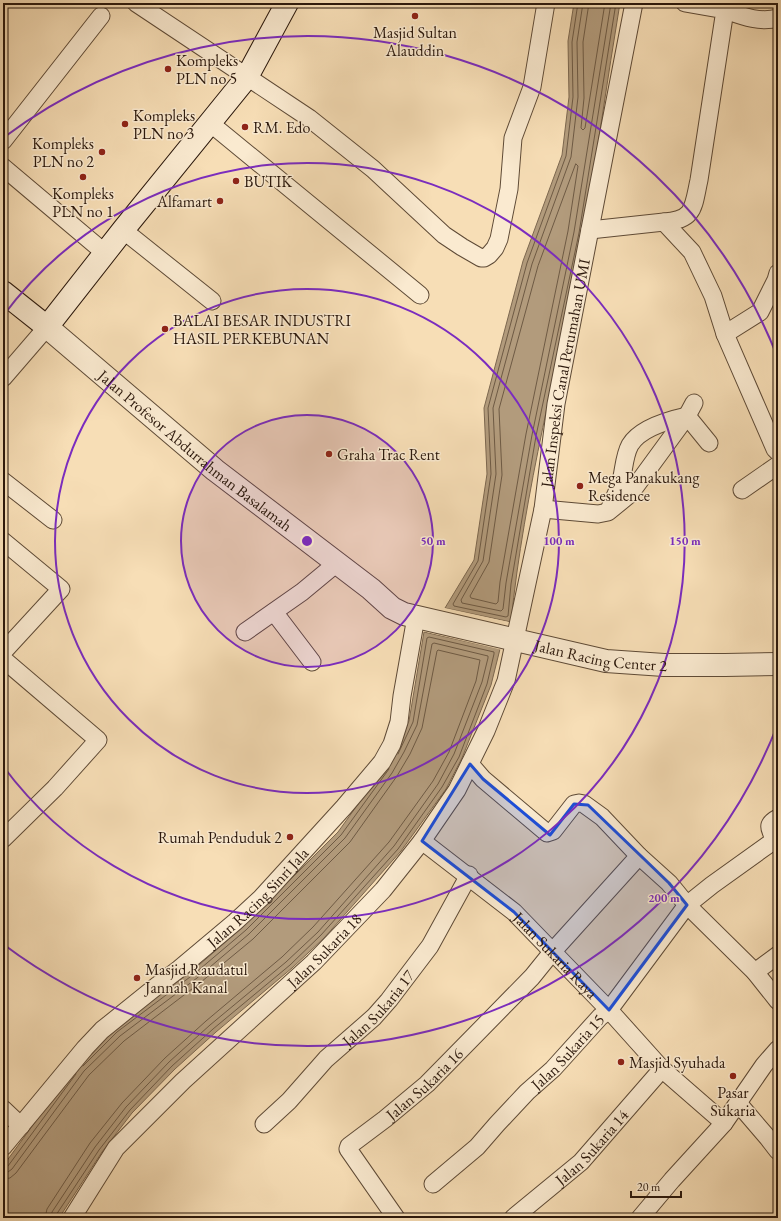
<svg xmlns="http://www.w3.org/2000/svg" width="781" height="1221" font-family="'EB Garamond',serif">
<style>
.water{fill:#b29b7c;stroke:#7c674f}
.pier{fill:#f7deb6}
.lines{fill:none;stroke-linecap:round;stroke-linejoin:round}
.shore{stroke:#6e5a44;stroke-width:1}
.minor-casing{stroke:#5e4a36;stroke-width:19}
.tertiary-casing{stroke:#5e4a36;stroke-width:24}
.secondary-casing{stroke:#2b180c;stroke-width:24}
.minor{stroke:#faead0;stroke-width:17}
.tertiary{stroke:#faead0;stroke-width:22}
.secondary{stroke:#faead0;stroke-width:22}
.marked{fill:#1d4ed8;fill-opacity:0.2;stroke:#1d4ed8;stroke-width:3;stroke-linejoin:round}
.ring{fill:none;stroke:#7b2cbf;stroke-width:2}
.poi-dot{fill:#8f2418;stroke:#faead0;stroke-width:1.5}
.labels{text-anchor:middle;dominant-baseline:central;stroke-width:3;stroke-linejoin:round;paint-order:stroke}
.poi-label{font-size:16px;fill:#2b180c;stroke:#faead0;text-anchor:start}
.street-label{font-size:16px;fill:#2b180c;stroke:#faead0}
.centre{fill:#7b2cbf;stroke:#faead0;stroke-width:2}
.ring-label{font-size:12px;text-anchor:middle;font-weight:bold;fill:#7b2cbf;stroke:#faead0;stroke-width:3;stroke-linejoin:round;paint-order:stroke}
</style>
<rect width="100%" height="100%" fill="#f7deb6"/>
<filter id="stains"><feTurbulence type="fractalNoise" baseFrequency=".005" numOctaves="4"/><feColorMatrix values="0 0 0 0 .2 0 0 0 0 .09 0 0 0 0 .02 0 0 0 .5 -.17"/></filter>
<radialGradient id="worn" r=".72"><stop offset=".6" stop-color="#630" stop-opacity="0"/><stop offset="1" stop-color="#630" stop-opacity=".3"/></radialGradient>
<path class="water" d="M574 3H620C607 80 597 157 583 234 559 363 524 491 511 622L445 608 474 560 487 474 484 408 523 261 562 155 569 97 568 41Z
M424 632 500 649 491 685 462 758 446 789 401 851 324 938 292 968 216 1032 175 1069 132 1113 102 1152 59 1218H3V1166L77 1065 114 1029 192 971 243 927 338 832 384 768 396 747 409 721Z"/>
<path class="pier" d="M443 608H445L513 623 511 624 445 610Z
M423 630 500 647 502 650 422 631Z"/>
<g class="lines">
<path class="shore" d="M578 3 572 42 573 97 566 156 527 263 488 408 491 474 478 561 453 604 454 606 506 617 508 616 511 584 536 436 579 233 616 3
M583 3 577 42 578 97 571 157 532 264 493 408 496 474 483 561 461 600 462 603 501 611 503 609 506 583 532 435 574 232 611 3
M589 3 583 42 584 98 581 128 583 130 585 128 605 3
M576 164 578 166 568 231 526 434 500 582 498 602 496 604 471 598 470 596 489 562 502 475 499 409 538 266Z
M83 1066 117 1032 194 974 246 930 341 835 389 769
M3 1168 8 1166 76 1074
M3 1173 8 1172 12 1169 84 1071 120 1036 197 978 249 934 345 838 392 773 404 752 417 725 432 644 434 643 488 656V658L482 682 454 754 438 784 394 846 318 932 286 962 210 1025 169 1062 126 1107 95 1147 52 1212 51 1218
M3 1179 10 1178 16 1173 89 1075 124 1041 201 982 253 939 350 842 397 776 410 754 422 728 437 651 438 650 480 660 476 681 449 752 433 781 389 842 313 927 282 957 206 1021 165 1058 122 1103 90 1143 47 1209 45 1218
M56 1218V1215L66 1200 99 1150 130 1110 172 1066 213 1029 290 965 321 935 398 849 442 787 459 757 487 684 494 654V652L429 637 427 638 413 722 398 754"/>
<g class="minor-casing">
<g id="minor">
<path d="M136 3 309 118 373 169 444 235 462 247 481 258H484L489 255 495 248 499 239 509 189 513 138 532 87 546 3"/>
<path d="M685 3 725 10 699 180C693 207 695 220 664 222L692 252 713 296 725 334 775 449 778 452"/>
<path d="M726 3 725 10C742 16 759 23 778 18"/>
<path d="M210 123 420 295"/>
<path d="M3 141 101 16"/>
<path d="M3 167 105 253"/>
<path d="M123 230 212 301"/>
<path d="M590 230 664 222"/>
<path d="M725 334 760 312 776 280 778 273"/>
<path d="M3 378 47 327"/>
<path d="M3 481 53 520"/>
<path d="M742 490 778 465"/>
<path d="M543 509 598 514 608 512 630 494 687 416 694 403"/>
<path d="M609 510C613 501 618 491 621 481 624 470 624 456 630 445 640 428 669 420 687 416L709 443"/>
<path d="M3 541 61 589 3 652"/>
<path d="M274 612 312 662"/>
<path d="M245 632 302 592 337 563"/>
<path d="M3 659 98 740 55 788 3 839"/>
<path d="M470 764 483 779 547 833 553 831 574 804 579 803 584 804 602 817 639 856 669 883 687 905 755 972 778 1001"/>
<path id="s1" d="M422 841 514 912 609 1010 662 1069 724 1123"/>
<path d="M755 972 778 955"/>
<path d="M738 1103 768 1138 778 1151"/>
<path d="M3 1109 21 1126"/>
<path id="s2" d="M264 1124 289 1101 326 1059 374 1017 389 1000 430 946 469 875"/>
<path id="s3" d="M3 1147 85 1048 102 1030 158 985 179 969 235 922 261 898 344 807 382 762 392 744 399 722 402 696 416 617"/>
<path id="s4" d="M433 1184 477 1147 497 1124 527 1092 553 1069 600 1017 609 1010 687 905 712 885 772 842C776 831 761 827 778 818"/>
<path id="s5" d="M72 1218 116 1148 183 1081 314 962 383 890 422 841 457 790 486 731 506 681 543 509 556 404 634 3"/>
<path id="s6" d="M396 1218 348 1149 349 1146 385 1119 427 1084 532 977 553 951 639 856"/>
<path id="s7" d="M513 1218 581 1162 662 1069"/>
<path d="M640 1218 672 1180 724 1123 764 1065 778 1049"/>
</g>
</g>
<g class="tertiary-casing">
<g id="tertiary">
<path id="s8" d="M47 327 215 470 371 589 392 608 404 614 606 661 664 665H725L778 664"/>
</g>
</g>
<g class="secondary-casing">
<path id="secondary" d="M3 292 47 327 123 230 247 77 287 3"/>
</g>
<use href="#minor" class="minor"/>
<use href="#tertiary" class="tertiary"/>
<use href="#secondary" class="secondary"/>
</g>
<path class="marked" d="M470 764 483 779 550 835 574 804 588 805 669 883 687 905 609 1010 514 912 422 841Z"/>
<circle cx="307" cy="541" r="126" fill="#7b2cbf" fill-opacity=".12"/>
<g class="ring">
<circle cx="307" cy="541" r="126"/>
<circle cx="307" cy="541" r="252"/>
<path d="M3 316A378 378 0 1 1 3 766"/>
<path d="M777 726A505 505 0 0 1 3 944M3 138A505 505 0 0 1 777 356"/>
</g>
<g class="poi-dot">
<circle cx="415" cy="16" r="4"/>
<circle cx="168" cy="69" r="4"/>
<circle cx="125" cy="124" r="4"/>
<circle cx="245" cy="127" r="4"/>
<circle cx="102" cy="152" r="4"/>
<circle cx="83" cy="177" r="4"/>
<circle cx="236" cy="181" r="4"/>
<circle cx="220" cy="201" r="4"/>
<circle cx="165" cy="329" r="4"/>
<circle cx="329" cy="454" r="4"/>
<circle cx="580" cy="486" r="4"/>
<circle cx="290" cy="837" r="4"/>
<circle cx="137" cy="978" r="4"/>
<circle cx="621" cy="1062" r="4"/>
<circle cx="733" cy="1076" r="4"/>
</g>
<g class="labels">
<g class="poi-label">
<text x="415" y="32" text-anchor="middle">Masjid Sultan<tspan x="415" dy="18">Alauddin</tspan></text>
<text x="176" y="60">Kompleks<tspan x="176" dy="18">PLN no 5</tspan></text>
<text x="133" y="115">Kompleks<tspan x="133" dy="18">PLN no 3</tspan></text>
<text x="253" y="127">RM. Edo</text>
<text x="94" y="143" text-anchor="end">Kompleks<tspan x="94" dy="18">PLN no 2</tspan></text>
<text x="244" y="181">BUTIK</text>
<text x="83" y="193" text-anchor="middle">Kompleks<tspan x="83" dy="18">PLN no 1</tspan></text>
<text x="212" y="201" text-anchor="end">Alfamart</text>
<text x="173" y="320">BALAI BESAR INDUSTRI<tspan x="173" dy="18">HASIL PERKEBUNAN</tspan></text>
<text x="337" y="454">Graha Trac Rent</text>
<text x="588" y="477">Mega Panakukang<tspan x="588" dy="18">Residence</tspan></text>
<text x="282" y="837" text-anchor="end">Rumah Penduduk 2</text>
<text x="145" y="969">Masjid Raudatul<tspan x="145" dy="18">Jannah Kanal</tspan></text>
<text x="629" y="1062">Masjid Syuhada</text>
<text x="733" y="1092" text-anchor="middle">Pasar<tspan x="733" dy="18">Sukaria</tspan></text>
</g>
<g class="street-label">
<text stroke="none"><textPath href="#s5" startOffset="1012">Jalan Inspeksi Canal Perumahan UMI</textPath></text>
<text stroke="none"><textPath href="#s8" startOffset="193">Jalan Profesor Abdurrahman Basalamah</textPath></text>
<text stroke="none"><textPath href="#s8" startOffset="660">Jalan Racing Center 2</textPath></text>
<text stroke="none"><textPath href="#s3" startOffset="358">Jalan Racing Sinri Jala</textPath></text>
<text stroke="none"><textPath href="#s5" startOffset="370">Jalan Sukaria 18</textPath></text>
<text stroke="none"><textPath href="#s1" startOffset="176">Jalan Sukaria Raya</textPath></text>
<text stroke="none"><textPath href="#s2" startOffset="163">Jalan Sukaria 17</textPath></text>
<text stroke="none"><textPath href="#s4" startOffset="189">Jalan Sukaria 15</textPath></text>
<text stroke="none"><textPath href="#s6" startOffset="185">Jalan Sukaria 16</textPath></text>
<text stroke="none"><textPath href="#s7" startOffset="106">Jalan Sukaria 14</textPath></text>
</g>
</g>
<circle cx="307" cy="541" r="6" class="centre"/>
<g class="ring-label">
<text x="433" y="545">50 m</text>
<text x="559" y="545">100 m</text>
<text x="685" y="545">150 m</text>
<text x="664" y="902">200 m</text>
</g>
<rect width="781" height="1221" fill="none" stroke="#f7deb6" stroke-width="16"/>
<rect x="4" y="4" width="773" height="1213" fill="none" stroke="#2b180c" stroke-width="2"/>
<rect x="8" y="8" width="765" height="1205" fill="none" stroke="#2b180c"/>
<path d="M631 1191v6h50v-6" fill="none" stroke="#2b180c" stroke-width="2"/>
<text x="637" y="1191" font-size="12" fill="#2b180c" stroke="#faead0" stroke-width="3" paint-order="stroke">20 m</text>
<rect width="100%" height="100%" filter="url(#stains)"/>
<rect width="100%" height="100%" fill="url(#worn)"/>
</svg>
